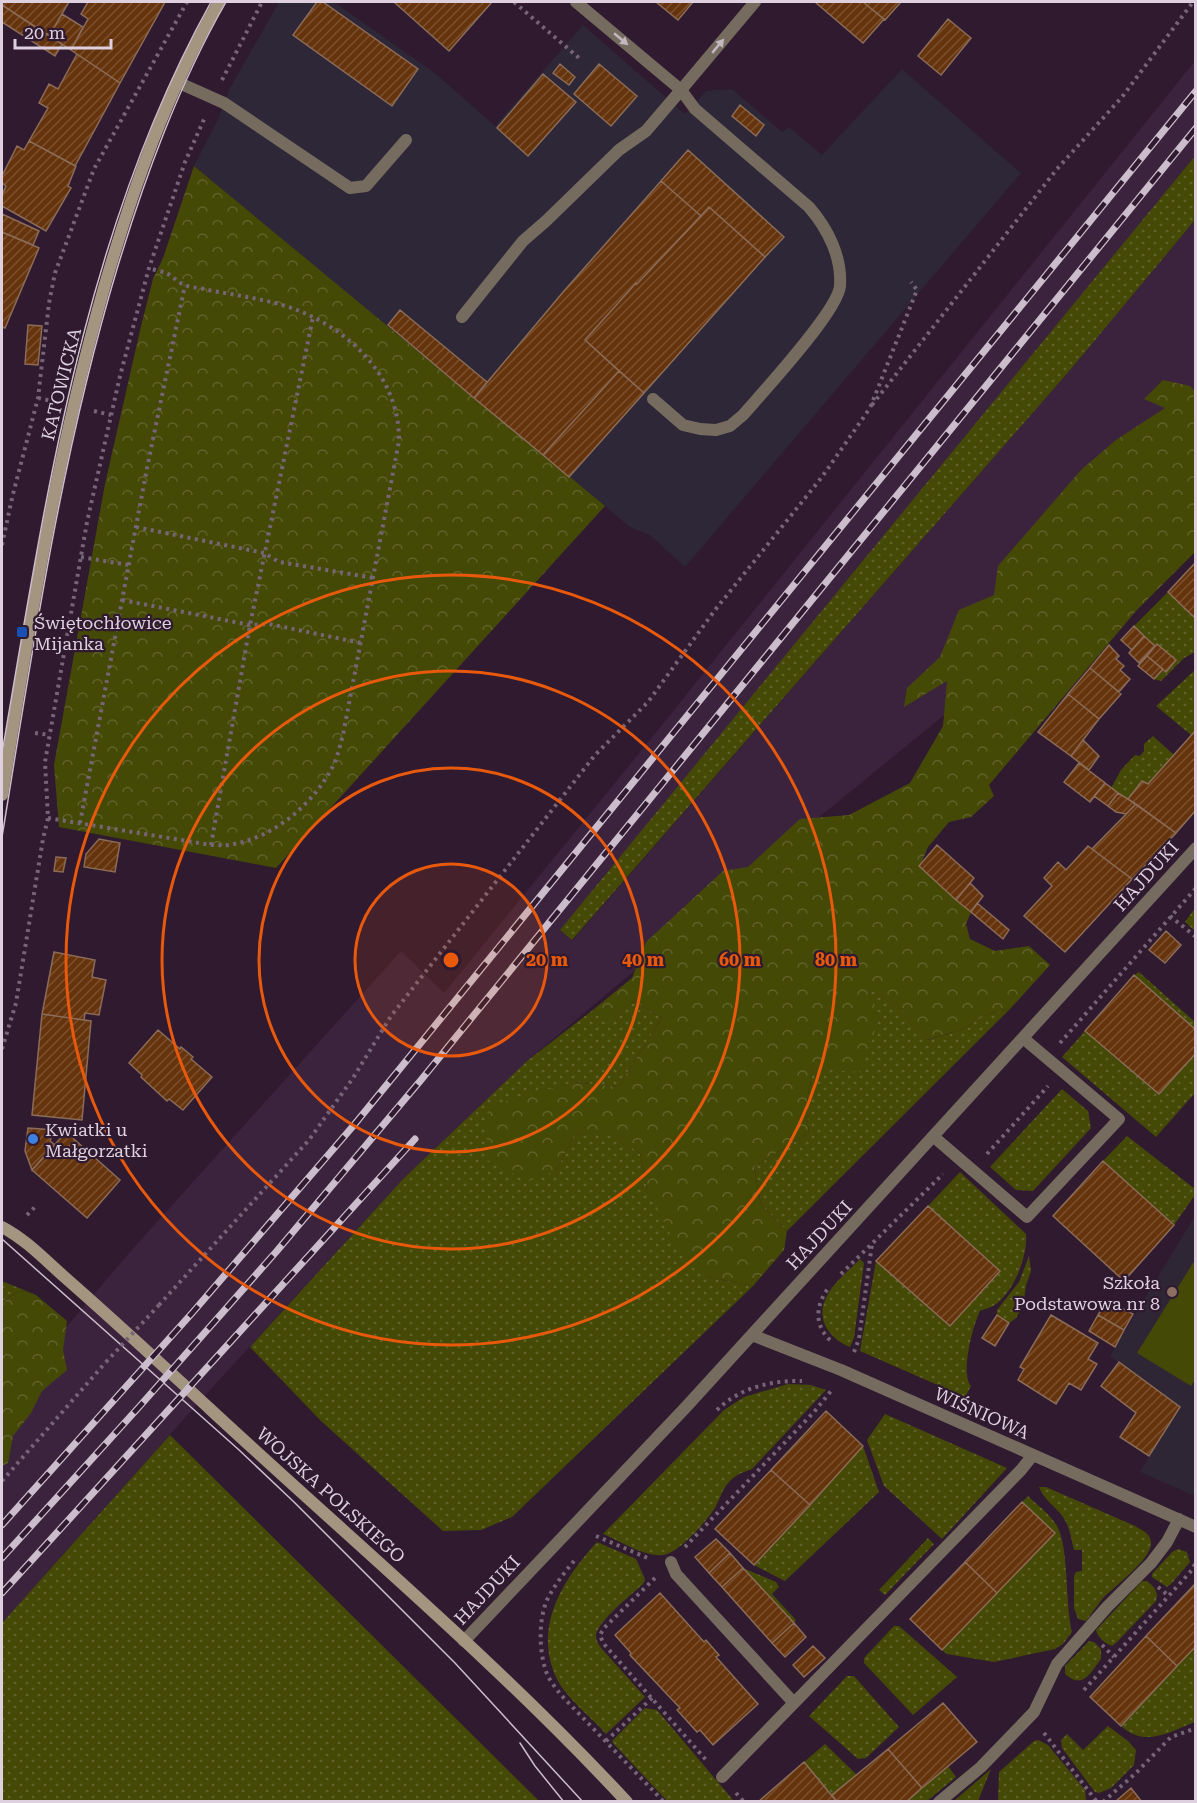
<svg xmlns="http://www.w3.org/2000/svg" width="1197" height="1803" font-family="'Roboto Serif',serif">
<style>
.commercial{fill:#2d2737}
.education{fill:#2f2635}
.built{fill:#3c233d}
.grass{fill:url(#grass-dots)}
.forest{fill:url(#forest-crowns)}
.pitch{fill:#454906}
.building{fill:url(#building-hatch);stroke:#8b6c58;stroke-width:1.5}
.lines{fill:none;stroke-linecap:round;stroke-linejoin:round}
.path{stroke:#766477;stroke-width:4;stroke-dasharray:3 4.5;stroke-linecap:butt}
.lane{stroke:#756c5f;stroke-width:12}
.street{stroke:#756c5f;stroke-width:12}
.secondary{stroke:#a49581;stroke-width:12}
.tram{stroke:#cbbdcc;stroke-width:1.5}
.rail-casing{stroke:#cbbdcc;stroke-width:7}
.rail{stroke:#2f1a30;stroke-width:4.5;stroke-dasharray:14;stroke-linecap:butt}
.path-bridge{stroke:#766477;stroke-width:4;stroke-dasharray:3 4.5;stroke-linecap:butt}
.oneway{fill:#c4b7bf}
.ring{fill:none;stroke:#e8590c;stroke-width:3}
.transit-dot{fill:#1a4fb4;stroke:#2f1a30;stroke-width:2}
.shop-dot{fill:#3f7fe0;stroke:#2f1a30;stroke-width:2}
.education-dot{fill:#8d6e63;stroke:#2f1a30;stroke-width:2}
.labels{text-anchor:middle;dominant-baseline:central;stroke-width:4.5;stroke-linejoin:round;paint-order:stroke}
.street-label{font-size:18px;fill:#ded0df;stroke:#2f1a30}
.poi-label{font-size:18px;fill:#ded0df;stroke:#2f1a30;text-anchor:start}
.centre{fill:#e8590c;stroke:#2f1a30;stroke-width:3}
.ring-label{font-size:18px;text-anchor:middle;font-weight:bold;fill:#e8590c;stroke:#2f1a30;stroke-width:4.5;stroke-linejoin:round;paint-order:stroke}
</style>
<defs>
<pattern id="grass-dots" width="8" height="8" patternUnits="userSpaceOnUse" patternTransform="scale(1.5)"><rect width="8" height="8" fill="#454906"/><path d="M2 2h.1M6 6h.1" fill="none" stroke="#5f622a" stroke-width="1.8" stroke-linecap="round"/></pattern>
<pattern id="forest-crowns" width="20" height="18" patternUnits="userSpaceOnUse" patternTransform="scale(1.5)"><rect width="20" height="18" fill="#454906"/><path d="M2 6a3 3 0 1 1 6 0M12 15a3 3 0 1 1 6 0" fill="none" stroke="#5f622a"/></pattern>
<pattern id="building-hatch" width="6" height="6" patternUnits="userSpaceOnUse" patternTransform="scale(1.5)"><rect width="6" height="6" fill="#65330c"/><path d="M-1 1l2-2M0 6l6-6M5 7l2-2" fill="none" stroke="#7b502f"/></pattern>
</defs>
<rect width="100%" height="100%" fill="#2f1a30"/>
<path class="commercial" d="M279 2H334L436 74 495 126 583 25 685 114 706 91 732 89 782 132 789 127 822 155 902 69 1021 173 685 567 650 535 630 527 569 477 194 166 218 119 230 88Z"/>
<path class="education" d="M1195 1216V1496L1140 1472 1180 1407 1110 1356Z"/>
<path class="built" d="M1195 61V156L561 931 573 940 1071 369 1195 220V462L1037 627 943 716 746 877 527 1061 403 1179 200 1401 2 1623V1403L129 1253 401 951 444 993 658 730Z"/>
<path class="grass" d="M1195 156V220L1071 369 572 940 560 930Z
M1168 592 1195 619V652L1184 658 1161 681 1154 679 1163 669 1166 672 1176 660 1157 645 1155 646 1134 626Z
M1195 670V730L1191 735 1156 706Z
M1153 736 1174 755 1148 784 1128 799 1111 788 1121 770 1135 755 1140 756 1144 751V744Z
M1195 908V931L1185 922Z
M1139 972 1195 1022V1030L1134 975Z
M870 987 900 1008 927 1040 963 1029 987 1014 1010 1009 787 1231 761 1205 754 1167 809 1133 806 1107 813 1069Z
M634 1001 662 1018 618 1087 574 1082 556 1171 574 1135 607 1131 640 1153 647 1190 708 1277 753 1286 512 1517 481 1530 443 1531 321 1421 250 1347 403 1179 527 1061 594 1009 605 1020Z
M1085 1031 1159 1094 1195 1053V1093L1156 1137 1062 1057Z
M1062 1089 1088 1111 1091 1128 1033 1191 1016 1190 990 1167Z
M1127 1136 1195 1189V1195L1174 1225 1103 1161Z
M960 1172 1026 1234C1028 1256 1014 1293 993 1306 990 1308 984 1309 980 1311 973 1325 960 1374 971 1386L965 1397 860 1351 876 1261 950 1326 1000 1271 928 1206Z
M1029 1256 1031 1271 1026 1285 1023 1306 1016 1318 1009 1323 997 1315V1310L1019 1282Z
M860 1259 864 1263 854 1338 850 1347C828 1338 814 1317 828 1294 835 1281 850 1270 860 1259Z
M2 1281 36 1295 21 1291 8 1298 2 1305Z
M788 1384 811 1385 826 1390 752 1469C747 1471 740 1473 736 1476 724 1484 722 1494 716 1506 709 1519 678 1554 663 1555 644 1557 620 1541 603 1534L724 1410 744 1397Z
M885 1414 1007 1468 942 1539 884 1486 867 1440Z
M170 1435 539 1801H2V1623Z
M863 1446 879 1492 785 1581 754 1565Z
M1039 1487H1046L1135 1526C1142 1530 1150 1533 1151 1542 1153 1558 1114 1587 1103 1598 1097 1606 1092 1613 1086 1621L1078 1619 1074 1608V1576L1076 1572 1082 1571V1550H1074C1071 1538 1070 1527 1063 1517 1055 1506 1044 1500 1039 1487Z
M1028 1496C1037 1505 1051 1515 1057 1526 1069 1546 1065 1604 1072 1632L1063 1644 1055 1649 994 1662 947 1654 942 1650 1055 1533 1022 1502Z
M928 1538 934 1544 885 1595 879 1590Z
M597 1542 636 1559 645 1579 643 1584C632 1594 598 1621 596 1635 596 1641 599 1645 602 1649L645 1697 606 1734C592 1718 566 1698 557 1679 532 1628 563 1579 597 1542Z
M1178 1549 1187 1552 1190 1562 1171 1584 1167 1587 1152 1577V1574L1172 1552Z
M743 1568 776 1582 779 1587 772 1594 796 1620 794 1623Z
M1142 1581H1147C1154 1587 1159 1591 1156 1601L1116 1643 1112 1646C1106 1644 1097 1637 1096 1630Z
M894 1626H899L957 1677 913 1715 864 1663V1658Z
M1089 1641 1094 1642 1101 1649V1659C1090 1673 1083 1690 1065 1674V1666Z
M1195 1646V1722C1169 1732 1145 1748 1121 1726Z
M847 1676H854L899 1727 866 1758 858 1759 809 1716Z
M645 1708 657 1710 734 1801H667L613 1743 612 1741Z
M1108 1726 1128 1741 1136 1750 1134 1765 1111 1788 1099 1793 1095 1792 1062 1748 1061 1740 1067 1734 1083 1750Z
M1038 1740 1048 1745 1085 1790 1086 1801H998L999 1772 1034 1741Z
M825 1744 857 1775 832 1795 804 1762Z
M948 1766 956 1777 927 1801 906 1802Z
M991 1769 978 1801H954Z"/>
<path class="forest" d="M194 166 605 506 276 868 59 827 54 765 105 484 141 326 153 279 163 258Z
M1163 380 1190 386 1196 392 1195 552 1136 611 989 785 994 796 971 817 949 822 928 847 920 866 971 912 966 924 970 939 995 951 1029 946 1050 965 1010 1009 987 1014 963 1029 926 1040 900 1008 870 988 877 1025 860 1072 813 1069 806 1107 809 1133 754 1167 761 1205 787 1231 784 1250 753 1286 708 1277 676 1245 647 1190 640 1153 607 1132 574 1135 556 1171 527 1181 485 1159 489 1106 574 1082 618 1087 662 1018 634 1001 605 1021 594 1009 632 978 646 942 723 871 748 867 800 819 849 815 910 783 943 726 947 681 904 707 907 688 940 657 959 610 994 595 998 566 1081 470 1116 440 1165 408 1144 399Z
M21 1291 36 1295 67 1321 63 1350 67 1370 42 1391 31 1413 13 1436 8 1463 2 1466V1305L8 1298Z"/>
<path class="pitch" d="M1193 1263 1196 1264V1378L1191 1386 1137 1353Z"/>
<path class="building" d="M2 2H69L49 36 2 5Z
M88 2H165L120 83 71 50 88 19 81 14Z
M317 2H323L418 69 392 106 293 35Z
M394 2H492L449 51Z
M656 2H693L678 20Z
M815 2H863L884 19 863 43Z
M863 2H901L885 20Z
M2 5 62 44 55 56 2 22Z
M62 14 83 27 71 50 49 36Z
M948 19 971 38 941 75 918 56Z
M77 54 120 83 75 166 29 141 48 108 39 103 49 84 58 89Z
M560 64 575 77 569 85 553 73Z
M599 64 637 96 611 126 574 94Z
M543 74 576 102 528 156 497 128Z
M740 105 764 125 756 136 732 116Z
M29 141 76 166 68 186 71 188 46 231 2 206V195L6 186 2 183V176L17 146 24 150Z
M688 150 784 237 765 257 709 207 701 216 661 181Z
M661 181 701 216 637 284 636 283 585 340 619 371 543 455 474 398 564 291Z
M709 207 765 257 644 393 585 340 636 283 637 284Z
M2 214 39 231 33 245 2 232Z
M2 232 39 248 5 328 2 327Z
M400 310 487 382 474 398 388 325Z
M28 325 42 326 38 365 25 364Z
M619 371 644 393 569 477 543 455Z
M1196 562V619L1168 592Z
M1134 626 1144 636 1132 650 1121 640Z
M1144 636 1155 646 1139 663 1129 653Z
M1157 644 1176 660 1166 672 1147 656Z
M1109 645 1119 656 1116 659 1124 666 1120 670 1130 679 1119 692 1090 668Z
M1147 656 1163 669 1154 679 1138 666Z
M1090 668 1121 694 1099 719 1068 694Z
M1068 694 1099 719 1071 756 1038 732Z
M1196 730V810L1176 833 1128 799 1142 781 1148 784Z
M1083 740 1099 756 1089 770 1071 756Z
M1079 763 1105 783 1090 802 1064 782Z
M1105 783 1118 793 1108 806 1094 796Z
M1118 793 1136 804 1126 814 1116 812 1108 806Z
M1136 804 1176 833 1132 879 1092 849Z
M99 839 120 843 115 872 84 867 86 854Z
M937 845 974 878 956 900 919 866Z
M1088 846 1132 879 1065 952 1024 916 1052 886 1044 878 1058 862 1066 870Z
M56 857 66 858 63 872 54 871Z
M970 883 983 896 971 912 956 900Z
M977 903 1009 930 1003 939 971 912Z
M1166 931 1181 945 1165 963 1149 950Z
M54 952 95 960 92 977 106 980 99 1015 85 1013 84 1020 42 1014Z
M1134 975 1196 1030V1053L1159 1094 1085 1031Z
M42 1014 91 1021 82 1120 32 1115Z
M158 1030 180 1049 181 1047 193 1057 191 1059 212 1077 183 1110 169 1099 167 1101 141 1077 142 1075 129 1063Z
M28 1128 54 1130 50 1141 55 1145 32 1170 25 1151Z
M66 1132 120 1180 87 1218 32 1170Z
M1103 1161 1174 1225 1124 1281 1053 1216Z
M928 1206 1000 1271 950 1326 876 1261Z
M1107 1300 1133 1314 1124 1330 1098 1315Z
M997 1315 1009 1323 995 1346 982 1338Z
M1051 1315 1098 1343 1088 1359 1097 1364 1081 1390 1069 1383 1056 1404 1018 1380 1024 1369 1020 1367Z
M1098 1315 1124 1330 1115 1347 1089 1331Z
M1119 1362 1180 1407 1149 1456 1120 1437 1136 1413 1101 1386Z
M826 1411 863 1446 810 1505 771 1470Z
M771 1470 810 1505 754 1565 715 1529Z
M1022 1502 1055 1533 997 1593 965 1562Z
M716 1539 730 1553 709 1573 695 1557Z
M730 1553 743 1568 722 1587 709 1573Z
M965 1562 997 1593 942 1650 910 1619Z
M743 1568 794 1623 772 1643 722 1587Z
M1196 1583V1646L1177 1666 1146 1636Z
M660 1593 704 1642 706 1640 719 1655 716 1657 758 1704 713 1745 700 1730 697 1732 677 1710 680 1708 630 1655 631 1653 615 1635Z
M794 1623 806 1637 785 1657 772 1643Z
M1146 1636 1177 1666 1121 1726 1090 1697Z
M813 1646 825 1658 804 1677 793 1665Z
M943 1703 977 1742 922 1788 888 1749Z
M888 1749 922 1788 906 1802H837L832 1795Z
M804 1762 837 1802H758Z
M1131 1788 1142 1802H1115Z"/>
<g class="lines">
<path class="path" d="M514 2 579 58
M222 80 262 2
M38 398 52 401
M872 405 1057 169 1122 97 1193 2
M94 411 111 415
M136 527 264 553 279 562 374 578
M2 545 12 498 38 398 49 303 55 273 94 169 187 2
M81 557 129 565
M122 600 250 625 269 624 361 643
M35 733 50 735
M48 818 211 845C219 845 227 846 234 844 276 836 314 803 333 766 338 756 340 745 343 735L399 441C400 369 336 317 271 302 250 297 229 294 208 290 201 288 192 288 185 285 178 283 173 276 166 273 161 271 154 270 149 268
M80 823 147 468 185 285
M211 845 250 625 313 317
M1170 916 1196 937
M1060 1043 1196 888
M2 1049 16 1003 43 839 48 818 45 762 87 522 120 376 149 268 185 162 205 117
M987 1154 1048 1086
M27 1215 37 1205
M841 1274 943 1174
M159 1305 309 1140 353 1078 391 1016 595 755 648 702 715 610 822 477 870 408 917 290 911 282
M830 1340C813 1324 816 1303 830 1286
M854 1352 859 1339 872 1244
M717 1410C739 1388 772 1380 802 1381
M2 1481 106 1362
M596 1536 650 1559
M685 1547 814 1412 831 1391
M574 1561C564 1573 554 1586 547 1600 538 1621 539 1653 547 1674 550 1681 556 1688 560 1694L664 1802
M655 1578 604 1628 600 1635 603 1643 707 1761
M1158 1587 1169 1596
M1102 1645 1114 1657
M1084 1690 1192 1570 1196 1562
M1044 1733 1097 1802
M606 1741 652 1698
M736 1793 744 1802
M1103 1802 1136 1773 1171 1737 1196 1728"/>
<path class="lane" d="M177 82 224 103 350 188 366 186 406 140
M462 317 523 241 546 221 619 150 646 131 681 90 695 109 809 207C828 229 842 257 840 286 838 311 763 392 743 415L730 426 716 430 700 429 683 425 653 399
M934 1137 1027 1217 1119 1119 1023 1038"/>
<path class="street" d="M576 2 681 90 755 2
M752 1335 841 1370 1196 1527
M671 1562 676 1574 794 1703
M464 1641 686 1407 1196 848
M722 1777 1021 1470 1033 1455
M939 1802 981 1767 1034 1712 1057 1664 1107 1607 1151 1563 1167 1542 1179 1519"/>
<path class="secondary" d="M2 795C29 624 57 454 104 288 133 188 167 91 219 2
M2 1227C27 1240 47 1262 69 1281 117 1323 163 1366 210 1409 350 1539 497 1662 627 1802"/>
<path class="tram" d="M2 753C46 498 83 232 211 2
M2 837C33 647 61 455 117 269 145 177 178 86 226 2
M2 1239 238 1449 294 1502 455 1663 583 1802
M520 1743 535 1766 564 1802"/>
<g class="rail-casing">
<path id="rail" d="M2 1525 193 1312 354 1125 1196 91
M2 1558 139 1407 276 1252 421 1080 1196 128
M2 1593 415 1139"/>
</g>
<use href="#rail" class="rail"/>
<path class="path-bridge" d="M106 1362 159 1305"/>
</g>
<defs><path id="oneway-solid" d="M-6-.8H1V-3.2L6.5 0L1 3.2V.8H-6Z" transform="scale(1.5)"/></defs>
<g class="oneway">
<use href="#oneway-solid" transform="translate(621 39) rotate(40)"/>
<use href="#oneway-solid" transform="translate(718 46) rotate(-50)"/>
</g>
<circle cx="451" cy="960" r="96" fill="#e8590c" fill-opacity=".12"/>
<g class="ring">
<circle cx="451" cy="960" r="96"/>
<circle cx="451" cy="960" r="192"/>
<circle cx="451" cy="960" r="289"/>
<circle cx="451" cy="960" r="385"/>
</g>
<rect class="transit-dot" x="16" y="626" width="12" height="12" rx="3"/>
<circle class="shop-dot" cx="33" cy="1139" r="6"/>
<circle class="education-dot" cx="1172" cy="1292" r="6"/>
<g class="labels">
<g class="street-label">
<text transform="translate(61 384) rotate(-76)">KATOWICKA</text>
<text transform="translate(1146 876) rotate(-48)">HAJDUKI</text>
<text transform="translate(819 1235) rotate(-47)">HAJDUKI</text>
<text transform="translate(982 1413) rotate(24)">WIŚNIOWA</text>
<text transform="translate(331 1495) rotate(42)">WOJSKA POLSKIEGO</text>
<text transform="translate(487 1590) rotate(-47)">HAJDUKI</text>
</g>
<g class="poi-label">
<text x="34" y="622">Świętochłowice<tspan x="34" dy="21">Mijanka</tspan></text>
<text x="45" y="1129">Kwiatki u<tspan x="45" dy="21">Małgorzatki</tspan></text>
<text x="1160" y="1282" text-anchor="end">Szkoła<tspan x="1160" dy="21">Podstawowa nr 8</tspan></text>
</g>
</g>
<circle cx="451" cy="960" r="9" class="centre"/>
<g class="ring-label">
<text x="547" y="966">20 m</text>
<text x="643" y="966">40 m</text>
<text x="740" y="966">60 m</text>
<text x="836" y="966">80 m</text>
</g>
<rect width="1197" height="1803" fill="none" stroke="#ded0df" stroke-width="6"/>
<path d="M15 39v9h96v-9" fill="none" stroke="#ded0df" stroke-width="3"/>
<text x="24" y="39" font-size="18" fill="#ded0df" stroke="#2f1a30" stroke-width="4.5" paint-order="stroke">20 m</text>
</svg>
